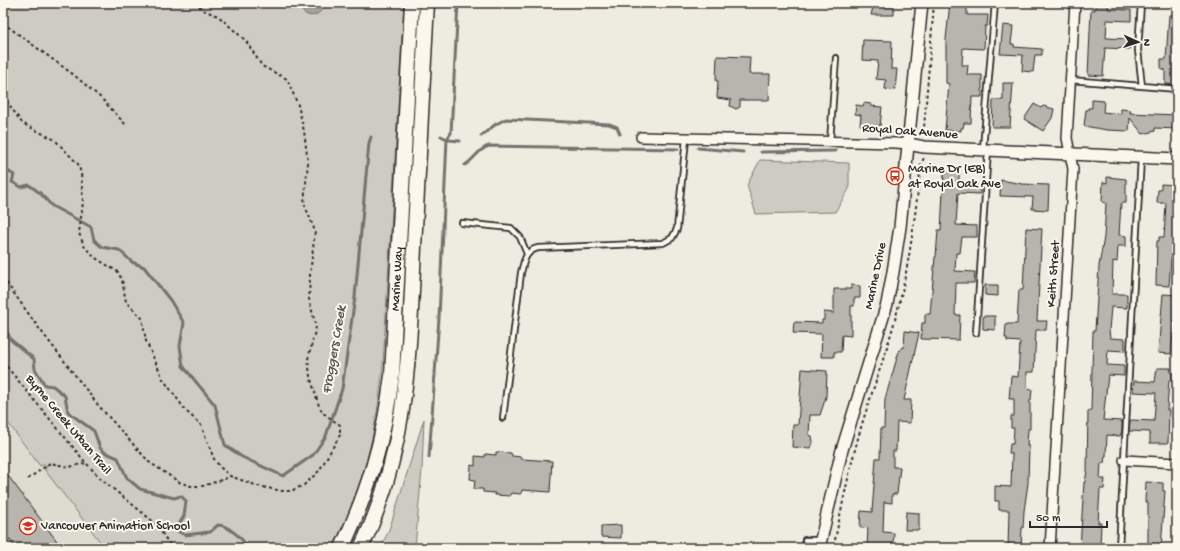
<svg xmlns="http://www.w3.org/2000/svg" width="1180" height="551" font-family="'Gochi Hand',sans-serif">
<style>
.built{fill:#dedbd1}
.green{fill:#cecbc2;stroke:#7c7b76}
.water{fill:#a4a29a;stroke:#74726e}
.lines{fill:none;stroke-linecap:round;stroke-linejoin:round}
.stream{stroke:#74726e;stroke-width:3}
.building{fill:#b8b5ae;stroke:#2b2b2b}
.service-casing{stroke:#2b2b2b;stroke-width:8}
.minor-casing{stroke:#2b2b2b;stroke-width:12}
.tertiary-casing{stroke:#2b2b2b;stroke-width:14}
.primary-casing{stroke:#2b2b2b;stroke-width:17}
.path{stroke:#2b2b2b;stroke-width:2;stroke-dasharray:3 3;stroke-linecap:butt}
.service{stroke:#fbf7ec;stroke-width:4.5}
.minor{stroke:#fbf7ec;stroke-width:9}
.tertiary{stroke:#fbf7ec;stroke-width:11}
.primary{stroke:#fbf7ec;stroke-width:14}
.labels{text-anchor:middle;dominant-baseline:central;stroke-width:4;stroke-linejoin:round;paint-order:stroke}
.street-label{font-size:13px;fill:#2b2b2b;stroke:#fbf7ec}
.poi-label{font-size:13px;fill:#2b2b2b;stroke:#fbf7ec;text-anchor:start}
.water-label{font-size:14px;font-style:italic;fill:#555552;stroke:#fbf7ec}
</style>
<rect width="100%" height="100%" fill="#eeebe0"/>
<filter id="ink" filterUnits="userSpaceOnUse"><feTurbulence type="fractalNoise" baseFrequency=".025" numOctaves="2"/><feDisplacementMap in="SourceGraphic" scale="8" xChannelSelector="R" yChannelSelector="G"/><feConvolveMatrix kernelMatrix="1 2 1 2 8 2 1 2 1" color-interpolation-filters="sRGB"/></filter>
<g filter="url(#ink)">
<path class="built" d="M3 410 108 548H3Z"/>
<path class="green" d="M3 3H404L383 365C377 429 363 491 332 548H105L44 469 47 468 45 464 40 466 3 416Z
M760 160 849 163V189L835 212 756 214 747 185Z
M424 419 422 469 415 548H381L390 527Z"/>
<path class="water" d="M297 3H327C317 19 306 21 297 3Z"/>
<g class="lines">
<path class="stream" d="M441 136 449 140 460 141
M481 136 496 124 506 119 609 124 617 127 620 134
M698 148 743 152
M761 152 835 151
M465 165C475 159 478 149 489 146L678 149
M3 168 14 175 12 182 21 187 29 185 40 193 52 206 91 227 94 240 102 247 119 250 132 262 144 267 170 300 184 323 180 346 183 366 215 405 225 445 242 457 283 476 313 455 326 436 342 389 355 297 369 143 371 137
M3 324 11 340 34 359 35 369 45 385 53 386 65 396 68 412 94 431 100 448 104 452 118 458 127 478 140 489 174 498 181 496 186 501 184 516 178 526 179 532 185 535 210 532 218 525C228 525 243 539 248 548
M429 457 439 318 447 139 451 133 458 3"/>
</g>
<path class="building" d="M874 3H894V15H871Z
M950 3H967V15H988L987 26H985L984 49 963 48 962 65H968L967 75H982V97H972L971 123H964L963 128H961V131L945 130 949 84 946 83V39Z
M1095 3H1109L1108 9 1131 10V21L1107 20 1106 38 1130 39V49L1105 48 1103 76 1088 75 1091 10H1095Z
M1169 15H1177V85L1165 84V69H1161V59H1166Z
M1003 25 1013 26 1011 44H1014V47L1042 49V55H1035L1033 72 1022 71 1023 55 1000 54Z
M863 40 892 41 891 69H897L895 90 885 89 886 80 876 79 878 61 862 60Z
M717 56 750 57 749 74H770L769 100H740V107L736 109 730 106 731 100 717 98 718 81H716Z
M1003 83H1013L1010 127H992L993 100H1003Z
M1092 100 1104 101 1103 112 1121 114V109L1131 110 1130 113 1177 115V129L1155 128V131L1143 134 1130 118 1129 131 1107 130 1084 126 1086 110H1088V108H1092Z
M864 103 871 104V106L882 107 880 126 860 125 861 115 855 114 856 105 863 106Z
M1034 104 1041 108 1043 106 1054 109 1052 118 1043 131 1024 119Z
M944 172H959V184L980 185V194L958 193 956 225 977 226V237H962L960 253H956L955 271 975 272 974 283H956L955 315H960L959 340 921 339 922 323H925V314H930L935 257H936L938 230H941Z
M1107 177 1126 179V203H1121L1119 235 1126 236V246H1118L1117 262 1113 261 1112 294H1127V308L1111 307 1109 330 1110 338 1125 339V351L1108 350 1107 365 1124 366V376L1108 375 1103 420 1122 421V431L1120 436 1107 435 1106 456H1105L1104 463H1101L1100 479H1105L1104 489H1100L1098 523H1101L1100 548H1080L1084 482H1085L1087 471 1088 411H1091L1093 331H1095L1099 266 1104 237 1106 203 1102 202 1103 182 1107 183Z
M1001 180 1022 184 1049 185 1048 210 1032 209 1033 197 1000 196Z
M1161 184 1177 185 1176 258 1172 257 1171 259 1169 286 1156 285 1157 241H1159V237H1164L1166 203H1157L1158 190H1161Z
M1026 228 1042 229 1037 321H1047L1046 330H1036L1034 372H1027V388L1032 389 1031 400H1030V429H1028L1027 446H1029L1028 483 1024 511 1023 528H1022L1021 548H1008L1009 510H999V501H995V486L1011 487 1012 453H1009L1010 444H1013L1014 428H1011V416H1014V399H1009L1011 376 1018 377 1020 342 1007 341V338H1005L1006 324H1017L1019 290H1023Z
M851 285 860 286V298H854V306H851V336L842 335 841 352H834V357H821L822 334 793 333 794 322 822 323V320H824V312L834 313V289H851Z
M985 285H998V296L985 295Z
M1163 294 1177 295 1171 354 1158 353Z
M983 316H995V330L983 329Z
M905 331 919 333 904 400H911L910 423 897 422 896 451H893V467H900L897 494H892V503L884 502 883 532 894 533 893 548H867L868 528 860 527 861 511 872 512 876 458H880L881 428H884L885 399 899 351 902 347H904Z
M1157 368H1171L1170 372 1172 373V380H1169L1167 410H1169L1168 443H1150V432L1129 431 1130 421 1132 420 1154 421 1156 393 1133 392 1134 381 1155 382Z
M802 369 827 371 826 397 820 415H810L809 435 812 436 813 442 811 448 792 447 793 425H798Z
M496 452 511 453 512 456 521 457V459L552 461 550 492 522 490 521 494 511 493 510 496 495 495V493L483 492V489H474L475 480 470 479 471 465 475 466V456L485 457V454L496 455Z
M3 469 62 548H16L3 531Z
M1146 482 1163 483V491H1165L1161 548H1148V502H1145Z
M906 512 919 513V530H905Z
M621 525V538L601 537V526Z"/>
<g class="lines">
<g class="service-casing">
<path id="service" d="M1141 3 1138 50 1142 86 1177 89
M1070 80 1142 86
M830 142 836 58
M983 149 995 3
M462 223 511 228 520 237 527 254
M976 333 988 150
M503 418 521 273C524 261 525 251 538 248L663 243 672 238 677 229 686 139
M805 540H820
M1119 548 1141 158"/>
</g>
<g class="minor-casing">
<path id="minor" d="M641 137 896 143 908 144
M1124 460 1177 463
M1050 548 1073 169 1067 138 1075 3"/>
</g>
<g class="tertiary-casing">
<path id="tertiary" d="M908 144 924 147 1177 159
M819 548 842 450 887 304 893 272 900 227 922 3"/>
</g>
<g class="primary-casing">
<g id="primary">
<path id="s1" d="M342 548C369 489 384 440 392 375L412 3"/>
<path d="M361 548C408 451 409 352 414 247 418 166 423 84 427 3"/>
</g>
</g>
<path class="path" d="M3 23 74 75 101 98 126 125
M3 96 22 123 55 140 78 164 81 173 83 202 79 233 84 246 94 257 118 272 122 280 126 302 142 318 146 341 163 379 186 411 201 425 214 459 221 468 230 476 258 486 282 491H291L304 485 319 471 340 435V425L323 413 319 406 310 376 308 359 316 327 309 299 310 275 315 231 304 203 308 163 304 131 298 105 287 79 262 66 246 41 218 16 203 10 197 3
M920 130 924 128 934 3
M3 278 38 327 98 405 149 462 179 482 191 486H203L230 477
M3 362 86 463 101 479 155 523 172 548
M28 479 50 463 69 467 86 463
M835 540C843 501 851 462 862 424 875 382 891 340 901 296 911 253 916 208 921 164L924 158"/>
<use href="#service" class="service"/>
<use href="#minor" class="minor"/>
<use href="#tertiary" class="tertiary"/>
<use href="#primary" class="primary"/>
</g>
</g>
<defs>
<g id="bus-ring" transform="scale(0.9)"><circle r="9.5" fill="#fbf7ec" stroke="#c8321e" stroke-width="1.5"/><path d="M-5-6H5V4H4V6H2V4H-2V6H-4V4H-5ZM-3.5-4V0h7V-4ZM-3.5 1.2v1.5H-2V1.2ZM2 1.2v1.5H3.5V1.2Z" fill="#c8321e"/></g>
<g id="university-ring" transform="scale(0.9)"><circle r="9.5" fill="#fbf7ec" stroke="#c8321e" stroke-width="1.5"/><path d="M0-5L7-2L0 1L-7-2ZM-4 1L0 2.5L4 1V4Q0 6-4 4Z" fill="#c8321e"/></g>
</defs>
<g fill-rule="evenodd">
<use href="#bus-ring" x="895" y="176"/>
<use href="#university-ring" x="28" y="526"/>
</g>
<g class="labels">
<g class="street-label">
<text transform="translate(910 132) rotate(4)">Royal Oak Avenue</text>
<text transform="translate(1054 274) rotate(-86)">Keith Street</text>
<text transform="translate(876 276) rotate(-78)">Marine Drive</text>
<text stroke="none"><textPath href="#s1" startOffset="277">Marine Way</textPath></text>
<text transform="translate(68 425) rotate(50)">Byrne Creek Urban Trail</text>
</g>
<g class="poi-label">
<text x="908" y="169">Marine Dr (EB)<tspan x="908" dy="15">at Royal Oak Ave</tspan></text>
<text x="41" y="526">Vancouver Animation School</text>
</g>
<g class="water-label">
<text transform="translate(335 350) rotate(-80)">Froggers Creek</text>
</g>
</g>
<rect width="1180" height="551" fill="none" stroke="#fbf7ec" stroke-width="16"/>
<rect x="8" y="8" width="1164" height="535" fill="none" stroke="#2b2b2b" stroke-width="1.5" filter="url(#ink)"/>
<g transform="translate(1138 42) rotate(93)" stroke="#fbf7ec" stroke-width="3" paint-order="stroke">
<path d="M0-3L7 15L0 10L-7 15Z" fill="#2b2b2b"/>
<text y="-6" font-size="11" font-weight="bold" text-anchor="middle" fill="#2b2b2b">N</text>
</g>
<path d="M1030 521v6h77v-6" fill="none" stroke="#2b2b2b" stroke-width="2"/>
<text x="1036" y="521" font-size="12" fill="#2b2b2b" stroke="#fbf7ec" stroke-width="3" paint-order="stroke">50 m</text>
</svg>
